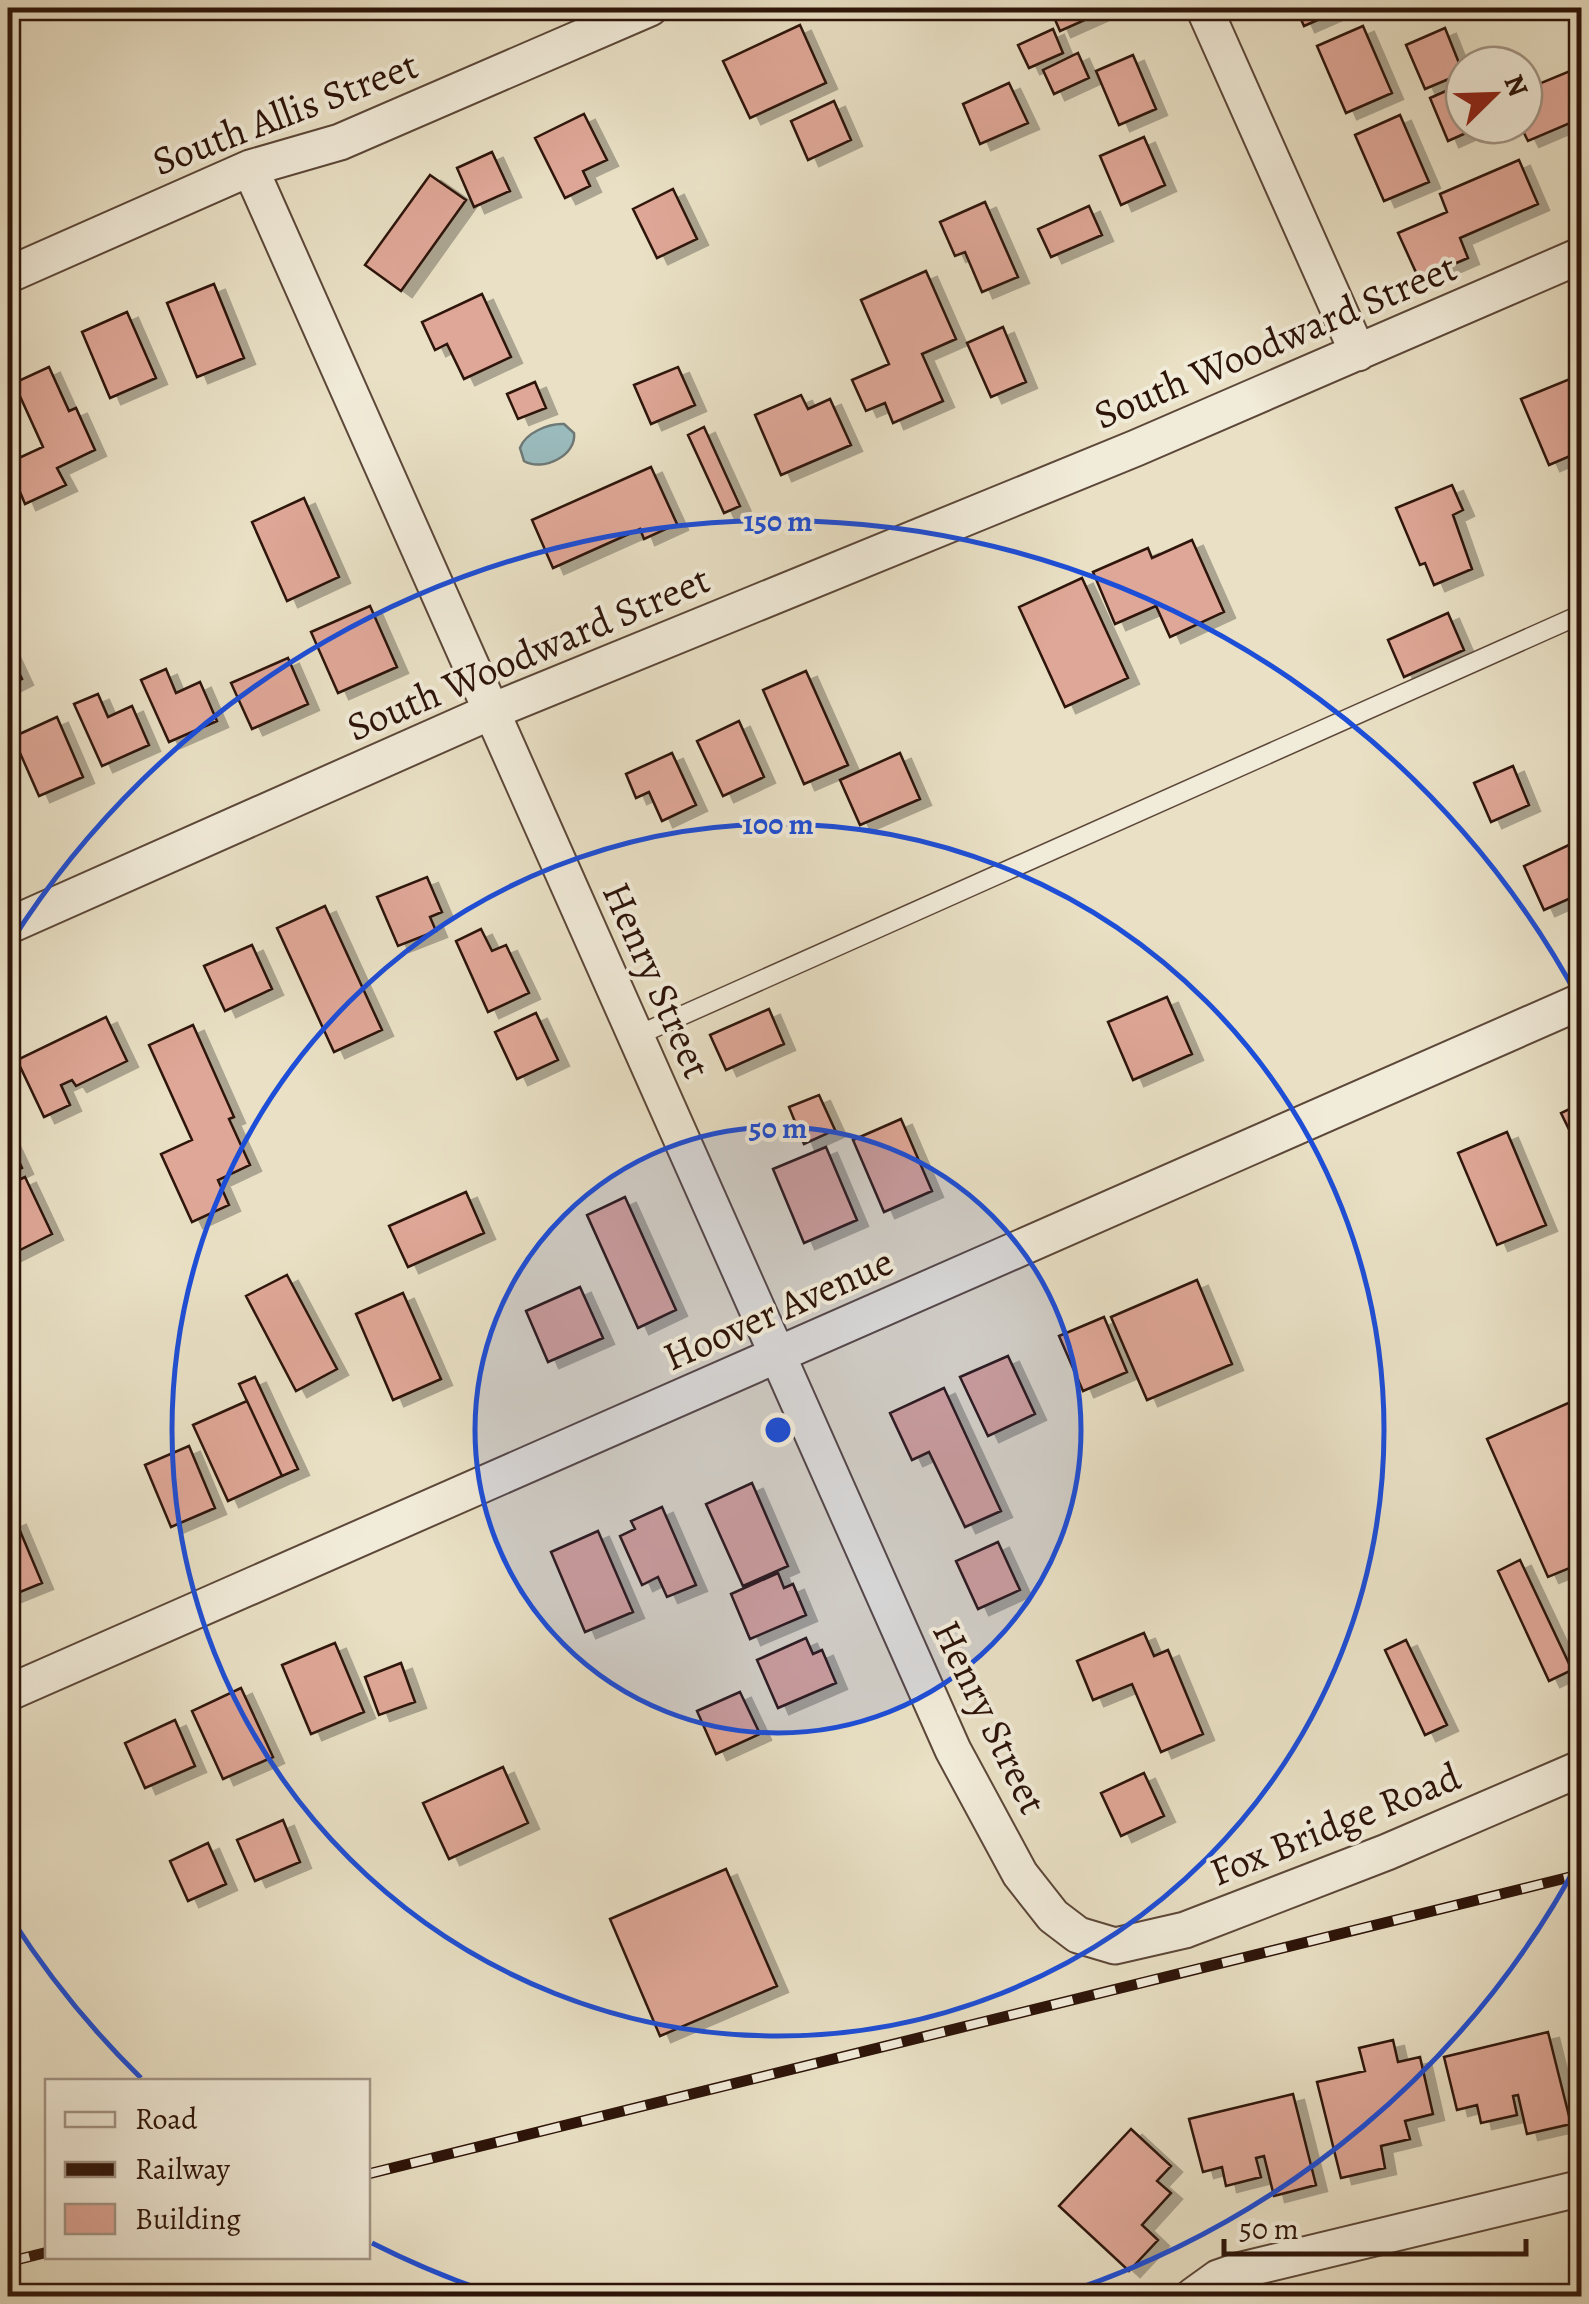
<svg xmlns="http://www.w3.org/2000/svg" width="1589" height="2304" font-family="Alegreya,serif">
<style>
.water{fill:#9abbbd;stroke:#6e7875;stroke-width:2.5}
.building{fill:#dfa797;stroke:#2d1409;stroke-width:2.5;filter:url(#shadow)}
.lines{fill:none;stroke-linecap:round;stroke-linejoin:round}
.service-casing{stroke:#5c4738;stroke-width:21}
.minor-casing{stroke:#5c4738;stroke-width:39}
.service{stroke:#f1ebd9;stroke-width:18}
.minor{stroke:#f1ebd9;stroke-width:35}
.rail-casing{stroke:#2d1409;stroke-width:11}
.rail{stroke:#f1ebd9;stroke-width:8;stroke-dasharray:22;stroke-linecap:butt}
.ring{fill:none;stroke:#1d4ed8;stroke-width:5}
.labels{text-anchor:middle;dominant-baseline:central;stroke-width:8;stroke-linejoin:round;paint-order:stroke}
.street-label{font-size:40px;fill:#2d1409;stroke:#f1ebd9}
.centre{fill:#1d4ed8;stroke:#f1ebd9;stroke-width:5}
.ring-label{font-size:30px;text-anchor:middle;font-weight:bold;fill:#1d4ed8;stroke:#f1ebd9;stroke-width:8;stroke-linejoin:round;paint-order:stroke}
</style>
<defs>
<filter id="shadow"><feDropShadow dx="11" dy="6" stdDeviation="0" flood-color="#0004"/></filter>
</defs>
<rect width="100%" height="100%" fill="#e9e0c5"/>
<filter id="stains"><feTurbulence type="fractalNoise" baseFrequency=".002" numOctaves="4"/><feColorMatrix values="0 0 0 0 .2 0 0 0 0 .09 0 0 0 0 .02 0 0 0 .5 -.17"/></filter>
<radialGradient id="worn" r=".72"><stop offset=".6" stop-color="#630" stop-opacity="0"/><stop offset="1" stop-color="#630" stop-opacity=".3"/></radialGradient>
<path class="water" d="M564 424 574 433C577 456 542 472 524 461L520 448C525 433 549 423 564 424Z"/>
<path class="building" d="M1050 8H1103L1105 11 1060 31Z
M1296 8H1345L1304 26Z
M800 25 826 83 750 118 723 61Z
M1363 26 1392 93 1346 113 1317 46Z
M1445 28 1463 73 1425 89 1406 45Z
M1053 29 1063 53 1029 68 1018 45Z
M1078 53 1089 78 1054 94 1043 70Z
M1133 55 1156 109 1119 125 1096 71Z
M1582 66V118L1528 141 1520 125H1524V90Z
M1009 83 1028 123 980 144 963 104Z
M1464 83V125H1484L1448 141 1430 98Z
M834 101 851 140 808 160 791 121Z
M584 114 607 160 583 171 590 186 565 198 535 138Z
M1400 115 1429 182 1384 201 1355 135Z
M1144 137 1165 185 1121 205 1100 156Z
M492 152 510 191 474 207 457 168Z
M1519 160 1538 204 1460 238 1468 258 1419 279 1398 233 1447 212 1440 194Z
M430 175 466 200 401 291 365 265Z
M673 189 697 239 657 258 633 209Z
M985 202 1018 277 982 292 965 252 955 256 940 222Z
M1089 206 1102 235 1051 257 1038 229Z
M926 271 956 339 922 354 943 401 893 423 885 403 866 411 852 380 889 364 861 300Z
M214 284 244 358 197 377 167 303Z
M482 294 511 357 464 379 447 344 435 350 422 322Z
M127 312 156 378 110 398 82 332Z
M1003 327 1026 382 991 397 967 343Z
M49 367 69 411 76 408 95 450 57 468 66 485 25 504 8 463 43 447 14 383Z
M678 367 695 405 651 424 634 385Z
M1582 374V451L1549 465 1521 399Z
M535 382 546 408 518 419 507 394Z
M801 395 808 409 830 399 851 445 781 475 755 415Z
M704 427 740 506 724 513 688 435Z
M651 467 677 524 644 539 640 529 553 568 532 520Z
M1452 485 1463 510 1453 515 1472 569 1434 585 1425 563 1420 565 1396 508Z
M304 498 339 577 287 601 252 522Z
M1192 540 1224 612 1170 637 1156 606 1115 624 1093 572 1148 548 1152 558Z
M1082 578 1128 678 1065 707 1019 607Z
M370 606 397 667 338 693 311 632Z
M1448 613 1464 650 1404 677 1388 640Z
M8 649 22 679 8 686Z
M288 658 308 704 252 729 231 683Z
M166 669 176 693 200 682 217 721 169 742 141 680Z
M806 671 848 765 804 784 763 690Z
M98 694 108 717 132 706 149 745 102 766 74 704Z
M57 717 83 777 39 796 13 737Z
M739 721 764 777 723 796 697 741Z
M672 753 696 805 662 821 649 792 636 798 626 774Z
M900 753 920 799 860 825 840 780Z
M1513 766 1529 805 1491 822 1474 783Z
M1571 844 1582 867V893L1544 910 1524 866Z
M427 877 442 912 430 917 436 931 398 946 377 897Z
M325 906 382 1030 334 1052 277 928Z
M481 929 492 951 506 945 529 993 488 1012 456 941Z
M252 945 272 989 225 1011 204 966Z
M1167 997 1192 1054 1133 1080 1108 1022Z
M769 1009 784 1044 726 1070 710 1035Z
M536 1013 558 1060 517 1079 495 1032Z
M106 1017 127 1061 76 1086 72 1080 61 1085 70 1105 44 1117 17 1060Z
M193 1025 234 1117 229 1119 250 1165 218 1180 229 1205 192 1222 161 1154 192 1140 149 1045Z
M819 1095 835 1130 804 1144 789 1107Z
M1582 1103V1156L1561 1113Z
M901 1119 932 1191 884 1212 853 1140Z
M1507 1132 1546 1225 1497 1245 1458 1153Z
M8 1138 22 1168 8 1175Z
M826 1147 857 1220 804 1243 773 1169Z
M25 1177 52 1234 8 1256V1185Z
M466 1192 484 1233 408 1267 389 1226Z
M625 1197 676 1310 638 1328 587 1215Z
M287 1275 337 1369 296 1391 246 1296Z
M1197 1280 1232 1364 1147 1400 1111 1317Z
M580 1287 603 1338 548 1362 526 1311Z
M403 1293 441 1379 393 1400 356 1314Z
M1104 1317 1127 1372 1083 1391 1059 1336Z
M1008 1356 1035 1414 988 1436 960 1377Z
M255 1377 298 1469 282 1476 239 1384Z
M944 1388 1001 1511 965 1527 929 1452 912 1460 890 1413Z
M1582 1397V1563L1548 1577 1487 1439Z
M247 1401 282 1476 228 1501 193 1425Z
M189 1446 215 1508 171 1527 145 1465Z
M752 1483 788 1566 743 1586 706 1504Z
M662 1507 696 1585 667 1597 658 1577 642 1585 620 1536 635 1529 631 1521Z
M15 1519 42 1583 8 1597V1522Z
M598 1531 633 1612 585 1632 551 1552Z
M998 1542 1020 1590 978 1609 956 1561Z
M1520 1560 1572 1670 1549 1681 1498 1571Z
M778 1573 784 1588 793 1584 806 1615 750 1639 731 1594Z
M1144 1633 1154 1656 1168 1650 1203 1734 1161 1752 1132 1684 1093 1700 1077 1661Z
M806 1638 813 1654 822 1650 836 1683 778 1708 757 1660Z
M1406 1640 1447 1725 1425 1735 1385 1650Z
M335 1643 364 1712 311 1734 282 1665Z
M401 1663 415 1702 379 1715 365 1677Z
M241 1688 273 1757 223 1779 192 1711Z
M740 1692 760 1734 716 1754 697 1711Z
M175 1720 195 1766 145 1788 125 1743Z
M503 1767 528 1823 449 1859 423 1803Z
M1144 1773 1164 1816 1121 1836 1101 1793Z
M283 1820 300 1862 255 1881 237 1840Z
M208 1843 226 1884 188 1901 170 1861Z
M726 1869 777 1986 660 2036 610 1919Z
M1548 2032 1571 2124 1527 2134 1518 2095 1513 2096 1517 2115 1481 2123 1477 2105 1457 2110 1444 2057Z
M1393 2040 1398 2062 1420 2057 1433 2114 1405 2121 1410 2139 1381 2146 1385 2168 1341 2178 1317 2082 1365 2071 1359 2048Z
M1293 2094 1316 2185 1274 2196 1264 2156 1256 2158 1261 2177 1226 2186 1222 2167 1203 2172 1189 2119Z
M1131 2129 1171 2166 1157 2181 1171 2193 1142 2225 1158 2240 1129 2271 1059 2206Z
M1582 2283V2296H1562L1560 2288Z
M1012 2290 1066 2296H1011Z"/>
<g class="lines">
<g class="service-casing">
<path id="service" d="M636 1036 1582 614"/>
</g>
<g class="minor-casing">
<path id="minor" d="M1204 8 1358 353
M250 168 953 1750 1020 1874 1053 1916 1078 1935 1115 1946 1185 1930 1387 1852 1582 1768
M8 275 250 168 340 142 650 8
M8 926 490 712 1136 448 1582 255
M8 1693 1582 1001
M1193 2296 1218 2278 1238 2271 1582 2188"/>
</g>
<use href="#service" class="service"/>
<use href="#minor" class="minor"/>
<g class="rail-casing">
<path id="rail" d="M368 2174 1582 1874
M8 2262 48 2252"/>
</g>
<use href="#rail" class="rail"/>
</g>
<circle cx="778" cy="1430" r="303" fill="#1d4ed8" fill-opacity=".12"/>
<g class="ring">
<circle cx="778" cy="1430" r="303"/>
<circle cx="778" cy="1430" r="606"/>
<path d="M1581 1857A909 909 0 0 1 1059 2295M497 2295A909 909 0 0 1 372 2243M141 2078A909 909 0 0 1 11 1918M11 942A909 909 0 0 1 1581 1003"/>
</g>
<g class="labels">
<g class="street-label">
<text transform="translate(285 113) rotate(-21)">South Allis Street</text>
<text transform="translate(1275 341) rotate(-23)">South Woodward Street</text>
<text transform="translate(528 653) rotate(-23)">South Woodward Street</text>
<text transform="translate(657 980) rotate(66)">Henry Street</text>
<text transform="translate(778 1309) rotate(-24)">Hoover Avenue</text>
<text transform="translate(990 1717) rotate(64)">Henry Street</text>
<text transform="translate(1335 1824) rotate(-22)">Fox Bridge Road</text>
</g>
</g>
<circle cx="778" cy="1430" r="15" class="centre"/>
<g class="ring-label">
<text x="778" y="531">150 m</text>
<text x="778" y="834">100 m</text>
<text x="778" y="1138">50 m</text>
</g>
<rect width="1589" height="2304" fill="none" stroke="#e9e0c5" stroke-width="40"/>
<rect x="10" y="10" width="1569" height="2284" fill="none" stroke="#2d1409" stroke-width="5"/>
<rect x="20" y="20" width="1549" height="2264" fill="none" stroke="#2d1409" stroke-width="2.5"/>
<rect x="45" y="2079" width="325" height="180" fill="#f1ebd9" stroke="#a39586" stroke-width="2.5"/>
<rect x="65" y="2112" width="50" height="15" fill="#f1ebd9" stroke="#a39586" stroke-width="2.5"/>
<text x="135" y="2129" font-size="30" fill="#2d1409">Road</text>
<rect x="65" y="2162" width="50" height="15" fill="#2d1409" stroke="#a39586" stroke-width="2.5"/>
<text x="135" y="2179" font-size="30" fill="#2d1409">Railway</text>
<rect x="65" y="2204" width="50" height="30" fill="#dfa797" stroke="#a39586" stroke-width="2.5"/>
<text x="135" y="2229" font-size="30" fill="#2d1409">Building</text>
<g transform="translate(1494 95) rotate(67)"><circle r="48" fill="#f1ebd9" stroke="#a39586" stroke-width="2.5"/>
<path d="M0-8L18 38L0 25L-18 38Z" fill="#8f2418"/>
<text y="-15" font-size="28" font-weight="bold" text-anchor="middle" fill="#2d1409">N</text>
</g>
<path d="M1224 2239v15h302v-15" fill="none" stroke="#2d1409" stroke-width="5"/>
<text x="1239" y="2239" font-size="30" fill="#2d1409" stroke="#f1ebd9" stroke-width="8" paint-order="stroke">50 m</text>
<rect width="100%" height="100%" filter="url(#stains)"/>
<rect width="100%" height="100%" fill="url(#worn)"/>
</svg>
